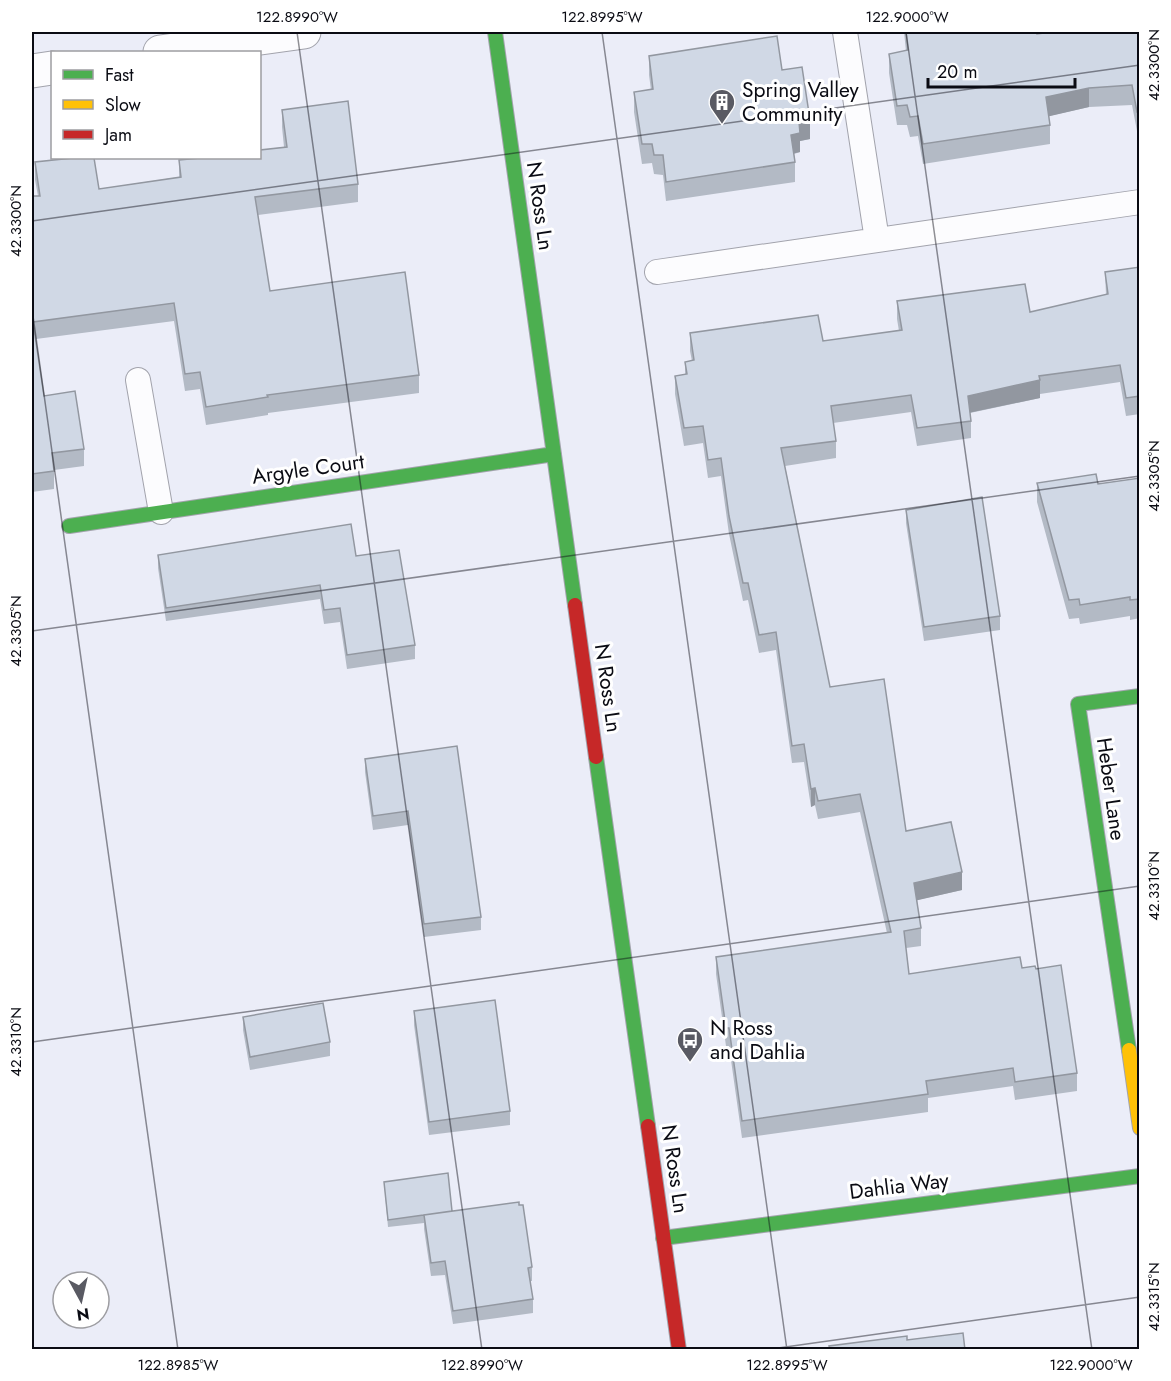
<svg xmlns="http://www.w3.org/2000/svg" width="1171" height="1381" font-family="Jost,sans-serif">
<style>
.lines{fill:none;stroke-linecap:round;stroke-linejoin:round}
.lane-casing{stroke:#a2a3ac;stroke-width:26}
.street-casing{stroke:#a2a3ac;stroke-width:35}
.fast-casing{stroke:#a2a3ac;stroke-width:16}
.slow-casing{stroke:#a2a3ac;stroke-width:16}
.jam-casing{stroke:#a2a3ac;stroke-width:16}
.lane{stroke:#fcfcfe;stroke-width:24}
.street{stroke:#fcfcfe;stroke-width:33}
.fast{stroke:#4caf50;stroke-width:14}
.slow{stroke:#ffc107;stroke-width:14}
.jam{stroke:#c62828;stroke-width:14}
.wall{fill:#b3bac5}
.shaded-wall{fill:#9297a0}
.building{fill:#d0d8e5;stroke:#9297a0;stroke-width:1.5}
.ticks{fill:none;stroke:#0a0b13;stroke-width:1.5;stroke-opacity:0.45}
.labels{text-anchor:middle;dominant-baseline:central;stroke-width:6;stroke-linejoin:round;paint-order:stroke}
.poi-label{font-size:21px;fill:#0a0b13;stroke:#fff;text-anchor:start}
.street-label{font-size:21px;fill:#0a0b13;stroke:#fff}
.neatline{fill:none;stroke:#0a0b13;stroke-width:2}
.ticks-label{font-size:15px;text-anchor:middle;fill:#0a0b13}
</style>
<rect width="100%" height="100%" fill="#ebedf8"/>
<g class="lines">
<g class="lane-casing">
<path id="lane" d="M845 32 877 240
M657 272 1140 202
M138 380 161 512"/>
</g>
<g class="street-casing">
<path id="street" d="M160 52 304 32
M32 71 52 68"/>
</g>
<g class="fast-casing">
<path id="fast" d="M495 32 575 605
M69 526 554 454
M596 757 648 1126
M1129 1050 1078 704 1140 696
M663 1238 1140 1176"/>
</g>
<g class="slow-casing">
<path id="slow" d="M1129 1050 1140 1128"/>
</g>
<g class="jam-casing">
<path id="jam" d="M575 605 596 757
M648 1126 679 1350"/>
</g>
<use href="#lane" class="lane"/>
<use href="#street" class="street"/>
<use href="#fast" class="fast"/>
<use href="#slow" class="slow"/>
<use href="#jam" class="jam"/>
</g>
<path class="wall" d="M904 32H1037V34L1140 32V131H1137L1132 105 1089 107 1049 116 1050 125V144L923 164 918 136 910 137 907 125H897L889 73V54L906 51Z
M649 56 782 70 810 139 800 141V152L794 154 795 162V182L666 201 663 175 654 174 652 163 642 164 634 112V92L651 90 649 75Z
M282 110 358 184V202L258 215 270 291 419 375V393L268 413V415L206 425 200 389 185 391 174 321 36 339 44 396 84 449V466L54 470V489L32 492V196H38L35 180V162L99 189 179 177V160L284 147 282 127Z
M1140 267V414L1126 416 1120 382 1040 394V398L970 413 971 421V438L917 446 911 412 833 423 836 441V458L785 466 830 687 906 831 962 890 917 900 921 928V946L906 948 909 974 1022 968 1036 969 1077 1073V1091L1015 1100 1013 1086 928 1098V1112L742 1138 729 1046H726L716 974V957L887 933 860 812 818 819 815 805 811 807 804 762 792 763 776 650 759 653 748 600 743 601 729 534 721 476 708 478 703 443 684 446 675 394V376L685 375V362L692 361 690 351V333L823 341 899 331 897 319V301L1030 312 1106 295 1105 272Z
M1140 478V618L1130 620V616L1080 624 1079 618 1069 619 1037 502V483L1098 484Z
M906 510 1000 616V630L924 641 906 523Z
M158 555 356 556 415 645V659L347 669 340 622 324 624 320 599 166 621 158 568Z
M457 746 481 917V930L424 937 408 825 373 830 365 772V759Z
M414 1011 510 1111V1125L429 1135 414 1025Z
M243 1017 330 1042V1056L250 1070 243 1030Z
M384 1182 452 1211 532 1267V1281H530L533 1299V1313L453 1324 445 1275 431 1276 424 1229V1223L388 1227Z"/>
<path class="shaded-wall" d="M1089 88V107L1046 117V97Z
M810 120V139L800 141V152L791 154V135L799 122Z
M1040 380V398L968 413V396Z
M815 788V805L811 807V789Z
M962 872V890L914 901V883Z"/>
<path class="building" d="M906 32H1037V34L1052 32H1140V111L1137 112 1132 85 1089 88 1046 97 1050 125 923 144 918 116 910 117 907 105 897 106 889 54 908 50Z
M777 36 782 70 802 67 810 120 799 122 800 133 791 135 795 162 666 182 663 155H654L652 144H642L634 92 653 89 649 56Z
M348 101 358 184 255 197 270 291 405 272 419 375 267 395 268 397 206 407 200 372 185 374 174 303 33 322 44 396 75 391 84 449 52 453 54 471 32 474V196H40L35 162 73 158H94L99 189 181 177 179 160 200 158H260V150L287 147 282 110Z
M1140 267V396L1126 398 1120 365 1039 376 1040 380 968 396 971 421 917 428 911 395 831 406 836 441 781 448 830 687 884 679 906 831 951 822 962 872 914 883 921 928 904 931 909 974 1020 957 1022 968 1035 966 1036 969 1061 965 1077 1073 1015 1082 1013 1068 926 1081 928 1094 742 1121 729 1028H726L716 957 891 932 860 794 818 801 815 788 811 789 804 744 792 746 776 632 759 635 748 583H743L729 516 721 458 708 460 703 426 684 428 675 376 687 374 685 362 694 360 690 333 818 315 823 341 902 330 897 301 1025 284 1030 312 1108 294 1105 272Z
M1096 474 1098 484 1140 478V599L1130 600V597L1080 605 1079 599 1069 600 1037 483Z
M982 497 1000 616 924 627 906 510Z
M351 524 356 556 399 550 415 645 347 655 340 608 324 610 320 585 166 608 158 555Z
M457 746 481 917 424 924 408 811 373 816 365 759Z
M495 1000 510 1111 429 1122 414 1011Z
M323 1003 330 1042 250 1057 243 1017Z
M448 1173 452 1211 388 1220 384 1182Z
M519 1202V1205H523L532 1267 528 1268 533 1299 453 1311 445 1261 431 1263 424 1215Z
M963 1333 965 1350H830L829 1346 907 1336V1340Z"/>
<path class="ticks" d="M297 32 482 1350M602 32 787 1350M906 32 1092 1350M32 221 1140 65M32 309 178 1350M32 631 1140 476M32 1042 1140 886M764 1350 1140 1297"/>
<defs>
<g id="building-pin" transform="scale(1.35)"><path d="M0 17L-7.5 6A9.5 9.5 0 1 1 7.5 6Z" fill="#595a63" stroke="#fff"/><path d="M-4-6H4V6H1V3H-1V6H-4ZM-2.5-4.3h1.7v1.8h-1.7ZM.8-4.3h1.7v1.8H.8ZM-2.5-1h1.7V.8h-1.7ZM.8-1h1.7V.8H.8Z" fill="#fff"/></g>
<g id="bus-pin" transform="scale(1.35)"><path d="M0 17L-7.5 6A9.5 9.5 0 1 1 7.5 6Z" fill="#595a63" stroke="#fff"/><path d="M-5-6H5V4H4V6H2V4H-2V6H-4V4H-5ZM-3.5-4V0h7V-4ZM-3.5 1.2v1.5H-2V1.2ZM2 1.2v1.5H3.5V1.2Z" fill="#fff"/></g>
</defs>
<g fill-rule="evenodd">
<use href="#building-pin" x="722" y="102"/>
<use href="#bus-pin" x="690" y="1040"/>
</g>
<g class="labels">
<g class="poi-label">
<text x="742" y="90">Spring Valley<tspan x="742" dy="24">Community</tspan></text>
<text x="710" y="1028">N Ross<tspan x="710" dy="24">and Dahlia</tspan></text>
</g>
<g class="street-label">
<text transform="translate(540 206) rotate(82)">N Ross Ln</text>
<text transform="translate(308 469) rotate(-8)">Argyle Court</text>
<text transform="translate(608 688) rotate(82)">N Ross Ln</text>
<text transform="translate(1111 789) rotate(82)">Heber Lane</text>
<text transform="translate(675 1169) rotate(82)">N Ross Ln</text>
<text transform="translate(899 1186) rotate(-7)">Dahlia Way</text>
</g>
</g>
<rect width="1171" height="1381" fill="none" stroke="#ffffff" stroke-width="66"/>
<rect x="51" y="51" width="210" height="108" fill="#ffffff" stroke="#9d9da1" stroke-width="1.5"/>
<rect x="63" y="70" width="30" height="9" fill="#4caf50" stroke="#9d9da1" stroke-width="1.5"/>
<text x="105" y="81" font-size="18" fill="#0a0b13">Fast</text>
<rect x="63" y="100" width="30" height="9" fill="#ffc107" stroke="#9d9da1" stroke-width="1.5"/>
<text x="105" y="111" font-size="18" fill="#0a0b13">Slow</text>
<rect x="63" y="130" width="30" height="9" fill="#c62828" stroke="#9d9da1" stroke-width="1.5"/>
<text x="105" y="141" font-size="18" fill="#0a0b13">Jam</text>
<g transform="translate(81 1300) rotate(172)"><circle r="28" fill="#ffffff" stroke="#9d9da1" stroke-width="1.5"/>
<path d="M0-4.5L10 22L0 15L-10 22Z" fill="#595a63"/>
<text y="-9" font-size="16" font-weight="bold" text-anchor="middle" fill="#0a0b13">N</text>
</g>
<path d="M928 78v9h147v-9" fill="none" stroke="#0a0b13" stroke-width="3"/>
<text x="937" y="78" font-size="18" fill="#0a0b13" stroke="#ffffff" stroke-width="4.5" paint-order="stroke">20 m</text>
<rect x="33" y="33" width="1105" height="1315" class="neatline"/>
<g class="ticks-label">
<text x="297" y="22">122.8990°W</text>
<text x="602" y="22">122.8995°W</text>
<text x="907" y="22">122.9000°W</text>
<text transform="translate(1154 65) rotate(-90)" y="5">42.3300°N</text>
<text transform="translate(16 221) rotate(-90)" y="5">42.3300°N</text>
<text transform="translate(1154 476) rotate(-90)" y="5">42.3305°N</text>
<text transform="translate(16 631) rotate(-90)" y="5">42.3305°N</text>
<text transform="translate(1154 886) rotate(-90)" y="5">42.3310°N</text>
<text transform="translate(16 1042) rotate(-90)" y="5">42.3310°N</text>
<text transform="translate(1154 1297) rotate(-90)" y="5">42.3315°N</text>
<text x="178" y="1370">122.8985°W</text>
<text x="482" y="1370">122.8990°W</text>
<text x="787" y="1370">122.8995°W</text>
<text x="1091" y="1370">122.9000°W</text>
</g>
</svg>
